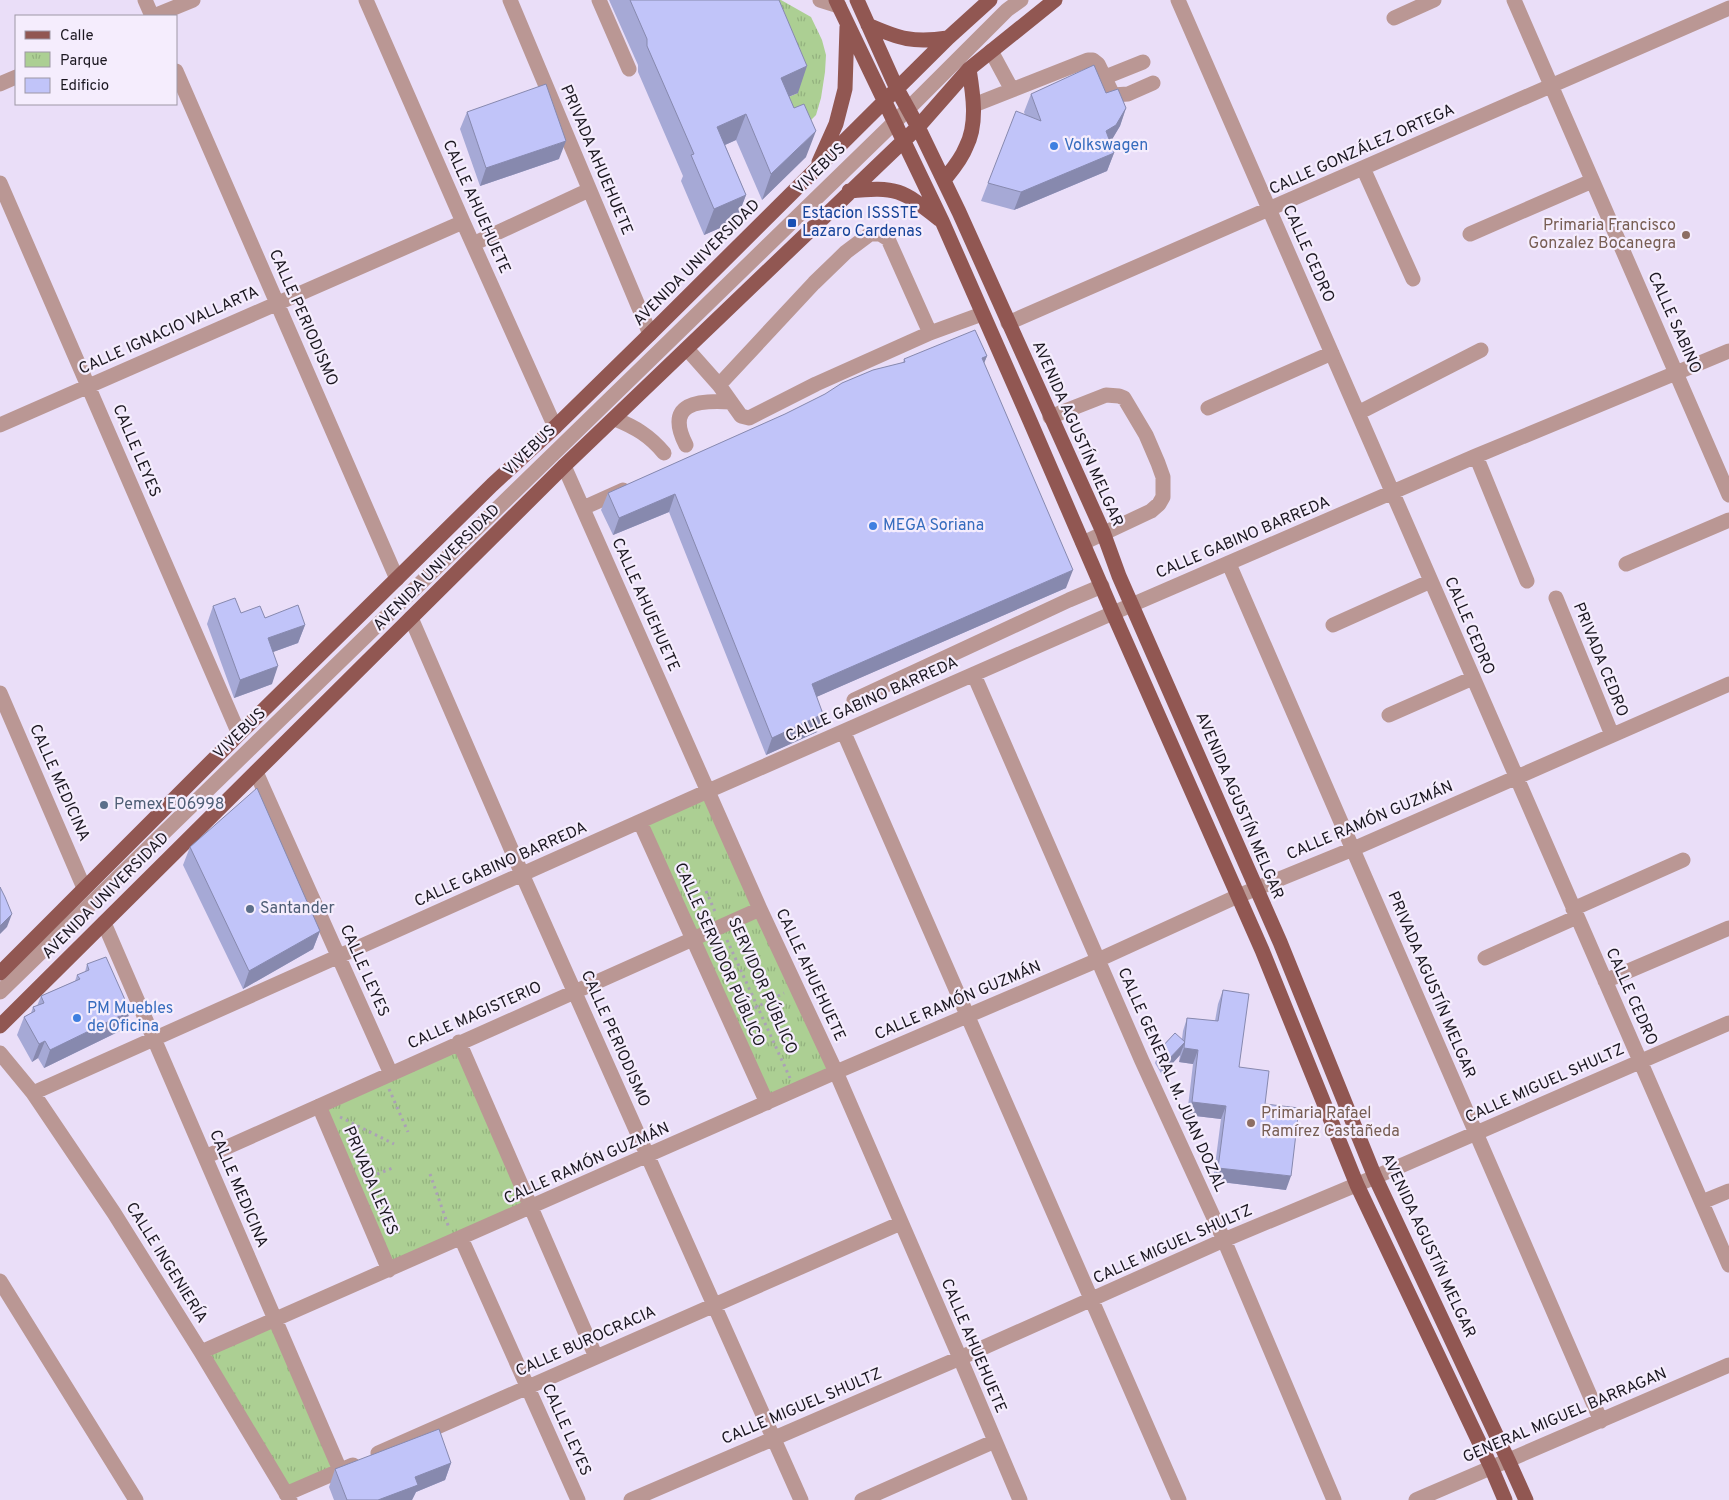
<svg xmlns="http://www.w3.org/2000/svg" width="1729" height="1500" font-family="Overpass,sans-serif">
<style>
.park{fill:url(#park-tufts)}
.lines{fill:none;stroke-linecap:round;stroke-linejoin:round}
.path{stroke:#aba1b6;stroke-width:3;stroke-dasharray:2.5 4;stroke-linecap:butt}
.minor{stroke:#ba9794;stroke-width:15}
.major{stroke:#915752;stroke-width:15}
.wall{fill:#a6a9d6}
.shaded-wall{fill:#8789ae}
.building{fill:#c1c4f9;stroke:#8789ae}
.shop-dot{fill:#3f7fe0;stroke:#f5edfd;stroke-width:2}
.transit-dot{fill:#1a4fb4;stroke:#f5edfd;stroke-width:2}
.education-dot{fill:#8d6e63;stroke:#f5edfd;stroke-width:2}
.service-dot{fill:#5c6f8a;stroke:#f5edfd;stroke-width:2}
.labels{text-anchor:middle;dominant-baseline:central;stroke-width:4.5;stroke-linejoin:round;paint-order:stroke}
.shop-label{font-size:16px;fill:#366cbe;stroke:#f5edfd;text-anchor:start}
.street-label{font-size:16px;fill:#1b1720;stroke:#f5edfd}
.transit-label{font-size:16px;fill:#164399;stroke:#f5edfd;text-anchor:start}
.education-label{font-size:16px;fill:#785e54;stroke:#f5edfd;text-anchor:end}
.service-label{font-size:16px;fill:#4e5e75;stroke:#f5edfd;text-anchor:start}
</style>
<defs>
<pattern id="park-tufts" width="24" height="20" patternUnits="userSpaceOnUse" patternTransform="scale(1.25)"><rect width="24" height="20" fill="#accf93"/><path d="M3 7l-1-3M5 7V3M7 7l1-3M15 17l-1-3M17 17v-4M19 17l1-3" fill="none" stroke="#93b17e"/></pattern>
</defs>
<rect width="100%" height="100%" fill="#eadef8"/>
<path class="park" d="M758 0H781L811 17 822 40 826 55 825 72 821 98 816 115 810 121 775 103 798 93Z
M708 791 836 1072 767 1103 640 822Z
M459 1042 531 1208 389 1270 319 1106Z
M275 1320 340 1470 286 1494 201 1352Z"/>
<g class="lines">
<path class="path" d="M706 891 716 914
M727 940 790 1078
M743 1014 784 993
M389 1089 408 1132
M340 1117 394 1144
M430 1174 449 1228
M365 1179 395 1167"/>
<path class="minor" d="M145 0 152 16
M366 0 463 222 555 427
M510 0 650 334
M599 0 629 69
M820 0 839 6
M1178 0 1729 1265
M1514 0 1729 495
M154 16 193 0
M1394 18 1434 0
M991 51 1012 90
M176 71 397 579
M1103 78 1143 62
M0 84 16 77
M974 105 1088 60H1093L1098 64 1113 95 1128 94 1153 83
M1363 168 1413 279
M0 183 239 734
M1470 234 1592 181
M473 244 589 190
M1008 323 1729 8
M687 349 719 385 741 416 749 418 816 384 930 333 982 314
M719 385 814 283 846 252 870 234H880L888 239 930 333
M1208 408 1332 353
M1358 413 1481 350
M1050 417 1106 395 1119 396 1124 398 1127 403 1146 435 1158 463 1163 477V497L1159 504 1151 511 1083 543
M615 419C635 427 650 436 664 453
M0 425 463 222
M686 445C664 402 699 400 731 402
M1476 456 1527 581
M564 466 760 909 836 1072 960 1358 1020 1500
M583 508 623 490
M1229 564 1601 1421
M1626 564 1729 520
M1556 598 1612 735
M411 618 522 874 801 1500
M1333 625 1431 581
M974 675 1142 1061 1224 1240 1334 1500
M0 693 84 888
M854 700 1069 600 1102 586
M1389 715 1473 678
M844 733 1179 1500
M256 772 391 1074
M640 822 767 1103
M1573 909 1683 860
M104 923 340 1470
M1485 958 1577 917
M1605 981 1729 928
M0 992 907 110 1007 10 1021 0
M459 1042 596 1357
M0 1053 33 1093 114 1213 201 1352 290 1500
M33 1093 708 791 1113 613 1476 456 1729 351
M319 1106 389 1270
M205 1157 760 909
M1702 1202 1729 1191
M461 1238 578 1500
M0 1281 136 1500
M201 1352 836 1072 1098 960 1238 896 1353 849 1729 684
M378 1453 901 1223
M286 1494 353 1465
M631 1500 960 1358 1224 1240 1375 1177 1729 1023
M862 1500 995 1441
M1416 1500 1729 1365"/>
<path class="major" d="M836 0 942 221 1030 421 1113 613 1262 950 1357 1185 1491 1467 1505 1500
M857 0 897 89 918 127 959 212 1103 532 1119 576 1280 942 1375 1177 1508 1460 1526 1500
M868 25C900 39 913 43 948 38
M819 162 836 124 845 89 847 27
M944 180C952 170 961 160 966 147 978 124 973 94 969 69
M849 191C897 186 902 190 939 219
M0 973 239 734 492 485 555 427 650 334 948 38 990 0
M0 1026 564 466 918 127 969 69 1055 0"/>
</g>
<path class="wall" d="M609 0H779L798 93 789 96 806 157 762 200 736 140 725 145 746 195 736 221 704 235 681 181 683 176 638 72V65Z
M1106 93 1126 108 1120 126 1110 142 1114 153 1107 171 1014 210 981 201 988 183 1025 115 1024 112 1031 94Z
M467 112 559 159 480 186 460 129Z
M987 356 984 363 1066 588 816 697 823 714 817 732 766 755 669 512 613 535 601 510 608 493 903 363 904 359Z
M213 606 241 613 305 625 298 643 273 652 272 684 234 698 207 624Z
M190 847 320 931 313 949 243 989 183 865Z
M87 964 130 1011 124 1029 44 1068 38 1058 32 1062 17 1035 24 1017 31 1013 33 1007 37 1006 41 996 75 981 77 975 85 972Z
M1223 990 1239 1067 1265 1104 1286 1190 1213 1181 1221 1119 1187 1115 1193 1064 1179 1062 1180 1055 1162 1075 1155 1063 1160 1049 1182 1039 1183 1031 1187 1018 1215 1021 1218 1004Z
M451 1463 445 1480 416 1492 412 1500H334L329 1487 335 1469Z"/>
<path class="shaded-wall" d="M807 66 798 93 772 104 781 78Z
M1126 108 1120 126 1110 143 1106 131Z
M746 114 736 140 707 153 717 127Z
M816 131 806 157 762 200 771 174Z
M566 141 559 159 480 186 486 168Z
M1114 153 1107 171 1014 210 1021 192Z
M746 195 736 221 704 235 714 209Z
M987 356 980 373 982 358Z
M675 494 669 512 613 535 619 518Z
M1073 570 1066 588 805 702 812 684Z
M305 625 298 643 262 656 268 638Z
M278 666 272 684 234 698 240 680Z
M823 714 817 732 766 755 772 738Z
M12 914 7 927 0 934V926Z
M320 931 313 949 243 989 249 971Z
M130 1011 124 1029 44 1068 50 1050Z
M45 1041 38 1058 32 1062 39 1044Z
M1185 1042 1180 1055 1162 1075 1167 1061Z
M1184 1048 1198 1050 1193 1064 1179 1062Z
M1192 1102 1226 1106 1221 1119 1187 1115Z
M1218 1168 1291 1176 1286 1190 1213 1181Z
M451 1463 445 1480 416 1492 412 1500H378L415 1477Z"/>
<path class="building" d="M630 0H779L807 66 781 78 794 108 804 104 816 131 771 174 746 114 717 127 746 195 714 209 691 155 694 154 647 46V39Z
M1094 65 1106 93 1118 89 1126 108 1116 125 1106 131 1114 153 1021 192 988 183 1016 111 1041 121 1031 94Z
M546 84 566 141 486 168 467 112Z
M975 330 987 356 982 358 1073 570 812 684 823 714 772 738 675 494 619 518 608 493 785 414 825 394 842 383 873 370 905 362 904 359Z
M235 598 241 613 260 606 265 618 298 605 305 625 268 638 278 666 240 680 213 606Z
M257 788 320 931 249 971 190 847Z
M0 887 5 897 12 914 0 926Z
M106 957 130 1011 50 1050 45 1041 39 1044 24 1017 35 1011 33 1007 44 1003 41 996 80 979 77 975 89 970 87 964Z
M1223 990 1249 994 1239 1067 1269 1071 1265 1104 1299 1108 1291 1176 1218 1168 1226 1106 1192 1102 1198 1050 1184 1048 1187 1018 1218 1021Z
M1175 1033 1185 1042 1167 1061 1160 1049Z
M439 1429 451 1463 415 1477 418 1485 378 1500H347L335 1469Z"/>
<g class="shop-dot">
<circle cx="1054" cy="146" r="5"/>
<circle cx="873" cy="526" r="5"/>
<circle cx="77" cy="1018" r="5"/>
</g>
<rect class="transit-dot" x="787" y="218" width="10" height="10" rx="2.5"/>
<g class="education-dot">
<circle cx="1686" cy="235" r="5"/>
<circle cx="1251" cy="1123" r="5"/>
</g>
<g class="service-dot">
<circle cx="104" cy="805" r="5"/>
<circle cx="250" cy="909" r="5"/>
</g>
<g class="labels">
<g class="shop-label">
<text x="1064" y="146">Volkswagen</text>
<text x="883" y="526">MEGA Soriana</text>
<text x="87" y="1009">PM Muebles<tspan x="87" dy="18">de Oficina</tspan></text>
</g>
<g class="street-label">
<text transform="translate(1362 150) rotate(-24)">CALLE GONZÁLEZ ORTEGA</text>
<text transform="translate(596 160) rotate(67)">PRIVADA AHUEHUETE</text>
<text transform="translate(820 169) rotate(-44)">VIVEBUS</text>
<text transform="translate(476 207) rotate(66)">CALLE AHUEHUETE</text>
<text transform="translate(1308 254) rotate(66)">CALLE CEDRO</text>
<text transform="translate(697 263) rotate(-45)">AVENIDA UNIVERSIDAD</text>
<text transform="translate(303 318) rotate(66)">CALLE PERIODISMO</text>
<text transform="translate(1674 323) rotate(66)">CALLE SABINO</text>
<text transform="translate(169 331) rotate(-24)">CALLE IGNACIO VALLARTA</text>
<text transform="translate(1077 434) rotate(66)">AVENIDA AGUSTÍN MELGAR</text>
<text transform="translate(136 451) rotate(67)">CALLE LEYES</text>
<text transform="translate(530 451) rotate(-44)">VIVEBUS</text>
<text transform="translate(1243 538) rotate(-23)">CALLE GABINO BARREDA</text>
<text transform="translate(437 568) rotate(-45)">AVENIDA UNIVERSIDAD</text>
<text transform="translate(645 605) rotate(66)">CALLE AHUEHUETE</text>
<text transform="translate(1469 626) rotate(67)">CALLE CEDRO</text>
<text transform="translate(1600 660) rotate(68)">PRIVADA CEDRO</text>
<text transform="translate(872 700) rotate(-24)">CALLE GABINO BARREDA</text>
<text transform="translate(240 734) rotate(-44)">VIVEBUS</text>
<text transform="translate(59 783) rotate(66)">CALLE MEDICINA</text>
<text transform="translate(1239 806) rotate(67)">AVENIDA AGUSTÍN MELGAR</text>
<text transform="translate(1370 821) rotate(-23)">CALLE RAMÓN GUZMÁN</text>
<text transform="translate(501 865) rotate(-24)">CALLE GABINO BARREDA</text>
<text transform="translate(106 896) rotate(-45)">AVENIDA UNIVERSIDAD</text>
<text transform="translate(719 955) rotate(66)">CALLE SERVIDOR PÚBLICO</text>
<text transform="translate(364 971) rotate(66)">CALLE LEYES</text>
<text transform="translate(810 975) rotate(65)">CALLE AHUEHUETE</text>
<text transform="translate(1431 985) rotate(67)">PRIVADA AGUSTÍN MELGAR</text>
<text transform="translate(762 986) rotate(66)">SERVIDOR PÚBLICO</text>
<text transform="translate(1631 997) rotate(66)">CALLE CEDRO</text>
<text transform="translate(958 1001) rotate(-23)">CALLE RAMÓN GUZMÁN</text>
<text transform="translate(475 1016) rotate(-24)">CALLE MAGISTERIO</text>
<text transform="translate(615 1039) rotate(66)">CALLE PERIODISMO</text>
<text transform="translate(1171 1080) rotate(66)">CALLE GENERAL M. JUAN DOZAL</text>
<text transform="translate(1545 1084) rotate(-24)">CALLE MIGUEL SHULTZ</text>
<text transform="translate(587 1164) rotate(-24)">CALLE RAMÓN GUZMÁN</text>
<text transform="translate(370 1181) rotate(67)">PRIVADA LEYES</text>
<text transform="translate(238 1189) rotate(67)">CALLE MEDICINA</text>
<text transform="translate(1173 1245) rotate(-24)">CALLE MIGUEL SHULTZ</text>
<text transform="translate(1428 1246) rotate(65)">AVENIDA AGUSTÍN MELGAR</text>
<text transform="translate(166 1263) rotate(58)">CALLE INGENIERÍA</text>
<text transform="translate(586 1342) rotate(-24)">CALLE BUROCRACIA</text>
<text transform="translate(973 1346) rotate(67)">CALLE AHUEHUETE</text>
<text transform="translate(802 1407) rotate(-23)">CALLE MIGUEL SHULTZ</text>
<text transform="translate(1565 1416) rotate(-23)">GENERAL MIGUEL BARRAGAN</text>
<text transform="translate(566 1430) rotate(66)">CALLE LEYES</text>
</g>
<g class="transit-label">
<text x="802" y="214">Estacion ISSSTE<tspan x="802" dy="18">Lazaro Cardenas</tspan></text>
</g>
<g class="education-label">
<text x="1676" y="226">Primaria Francisco<tspan x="1676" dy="18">Gonzalez Bocanegra</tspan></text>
<text x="1261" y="1114" text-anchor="start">Primaria Rafael<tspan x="1261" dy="18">Ramírez Castañeda</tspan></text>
</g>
<g class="service-label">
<text x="114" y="805">Pemex E06998</text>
<text x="260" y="909">Santander</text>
</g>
</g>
<rect x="15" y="15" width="162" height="90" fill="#f5edfd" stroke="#9e97a5"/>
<rect x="25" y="31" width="25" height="8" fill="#915752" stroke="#9e97a5"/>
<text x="60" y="40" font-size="15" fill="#1b1720">Calle</text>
<rect x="25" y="52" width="25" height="15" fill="url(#park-tufts)" stroke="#9e97a5"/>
<text x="60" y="65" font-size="15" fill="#1b1720">Parque</text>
<rect x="25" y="78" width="25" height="15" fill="#c1c4f9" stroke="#9e97a5"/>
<text x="60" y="90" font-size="15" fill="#1b1720">Edificio</text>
</svg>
